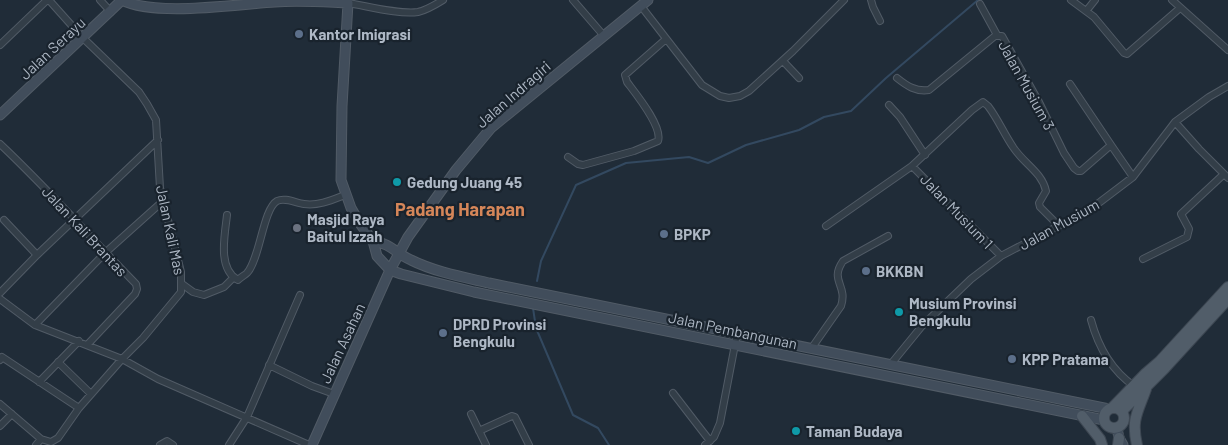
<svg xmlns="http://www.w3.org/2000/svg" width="1228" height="445" font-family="Barlow,sans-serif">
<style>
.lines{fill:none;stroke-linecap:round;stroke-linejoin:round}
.stream{stroke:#334960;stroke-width:2}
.street-casing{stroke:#515b66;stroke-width:8}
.secondary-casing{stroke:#515b66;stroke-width:11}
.primary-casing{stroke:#3d4752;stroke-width:12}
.street{stroke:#333e48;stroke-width:6}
.secondary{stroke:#414d5b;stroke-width:9}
.primary{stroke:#515d69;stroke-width:10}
.service-dot{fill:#5c6f8a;stroke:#19232d;stroke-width:2}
.culture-dot{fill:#0f9aa8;stroke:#19232d;stroke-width:2}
.worship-dot{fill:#6b7280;stroke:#19232d;stroke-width:2}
.labels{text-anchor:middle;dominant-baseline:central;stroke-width:4.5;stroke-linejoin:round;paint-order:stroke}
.poi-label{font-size:15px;font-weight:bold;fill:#aeb8c5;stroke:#19232d;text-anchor:start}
.street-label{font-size:15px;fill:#aeb8c5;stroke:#19232d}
.quarter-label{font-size:18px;font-weight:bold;fill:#d58659;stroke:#19232d}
</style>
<rect width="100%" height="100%" fill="#202c38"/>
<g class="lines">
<path class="stream" d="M537 281 541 261 576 185 626 163 689 157 708 163 746 145 799 130 824 117 851 111 886 78 978 0
M533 308 536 328 573 415 598 428 609 445"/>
<g class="street-casing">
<path id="street" d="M100 0 111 12
M573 0 604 36
M871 0 873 7 880 21
M1071 0 1094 17 1124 53 1127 54 1180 8
M1172 0 1228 50
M348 3C367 6 400 15 418 12 427 10 435 5 443 0
M980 4 997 35
M641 6 702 85 720 96 729 98 740 96 749 91 793 51 844 0
M1087 10 1095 0
M0 45 47 0
M783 61 799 78
M897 78C907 86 916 92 929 90L995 36H1002L1039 102 1064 153 1074 168 1078 171H1081L1111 145 1133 177
M1070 84 1111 145
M889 105 900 117 925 155
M1175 122 1199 149 1228 178
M0 144C47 188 90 237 136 284L137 289 135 294 88 344
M568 157 578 164 583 165 634 151 658 141C663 127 636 94 627 82L625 75 666 39
M912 166 1001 256
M227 215C225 234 217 269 238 280 241 277 245 275 247 273 260 259 263 209 277 201 285 197 296 203 304 204 319 206 332 200 345 195
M4 220 37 255
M826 226 912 166 972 110 983 102 988 106C998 119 1004 134 1013 147 1023 163 1042 172 1046 191L1039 203 1040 207 1059 226
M1143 259 1187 237 1189 229 1181 214 1224 174
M182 284 193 292 204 295 224 287 234 277
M0 293 37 255 158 140
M0 299 35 325 122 359 143 338 181 292V272L160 188 156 120 147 104 139 92 82 37 49 0
M1091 320C1098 346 1111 370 1134 386
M35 325 105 253 163 201
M811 349 841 306C848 285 829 281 843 261L888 236
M0 360 2 357 79 408
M58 362 91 394
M891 364 922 326 971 279 1001 256 1087 211 1100 202 1133 177 1175 122 1209 97 1228 86
M269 365 312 386 334 394
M39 382 79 341
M673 393 710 441
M0 404 41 439
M471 414 486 445
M0 426 12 414
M479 431 512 416 515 417 529 445
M36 445 41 439 51 442 58 438 79 408 122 359 158 379 309 445
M160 445 167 441 173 445
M229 445 247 417 300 295
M705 445 714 437 720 423 737 334"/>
</g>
<g class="secondary-casing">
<path id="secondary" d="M122 0C155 17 237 4 275 2 299 0 324 2 348 3L342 106 341 180 351 208 361 225 373 241 377 256 390 270 401 274 474 292 1104 420
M0 115 122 0
M373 241C392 244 395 253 411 260 435 272 463 277 489 283L1109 409
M1117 428 1119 438 1123 445
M312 445 390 270 408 237 456 170 491 128 648 0"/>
</g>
<g class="primary-casing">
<path id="primary" d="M1104 418a10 10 0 1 1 20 0a10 10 0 1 1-20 0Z
M1112 408 1146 373 1160 361 1228 287
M1122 411 1165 368 1228 299
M1082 416 1100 439 1102 445
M1118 445 1119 438
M1137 445C1131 419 1138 412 1146 389"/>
</g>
<use href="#street" class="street"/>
<use href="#secondary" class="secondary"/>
<use href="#primary" class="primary"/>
</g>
<g class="service-dot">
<circle cx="299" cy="34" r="5"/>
<circle cx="664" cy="234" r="5"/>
<circle cx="866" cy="271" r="5"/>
<circle cx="443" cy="333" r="5"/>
<circle cx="1012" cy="359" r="5"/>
</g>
<g class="culture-dot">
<circle cx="397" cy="182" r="5"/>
<circle cx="899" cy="312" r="5"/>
<circle cx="796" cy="431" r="5"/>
</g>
<circle class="worship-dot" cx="297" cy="228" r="5"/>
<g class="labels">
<g class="poi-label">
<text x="309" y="34">Kantor Imigrasi</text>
<text x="407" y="182">Gedung Juang 45</text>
<text x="307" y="219">Masjid Raya<tspan x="307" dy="17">Baitul Izzah</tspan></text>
<text x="674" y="234">BPKP</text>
<text x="876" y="271">BKKBN</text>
<text x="909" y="303">Musium Provinsi<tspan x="909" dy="17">Bengkulu</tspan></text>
<text x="453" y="324">DPRD Provinsi<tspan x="453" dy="17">Bengkulu</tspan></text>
<text x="1022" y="359">KPP Pratama</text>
<text x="806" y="431">Taman Budaya</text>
</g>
<g class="street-label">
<text transform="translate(52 48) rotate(-43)">Jalan Serayu</text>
<text transform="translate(1027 85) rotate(61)">Jalan Musium 3</text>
<text transform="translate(513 94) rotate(-41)">Jalan Indragiri</text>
<text transform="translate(957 211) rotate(46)">Jalan Musium 1</text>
<text transform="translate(1059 224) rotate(-29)">Jalan Musium</text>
<text transform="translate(171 230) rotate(78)">Jalan Kali Mas</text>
<text transform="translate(85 231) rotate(47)">Jalan Kali Brantas</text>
<text transform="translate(733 330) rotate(12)">Jalan Pembangunan</text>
<text transform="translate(342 343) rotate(-65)">Jalan Asahan</text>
</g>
<g class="quarter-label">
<text x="460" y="209">Padang Harapan</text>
</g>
</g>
</svg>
